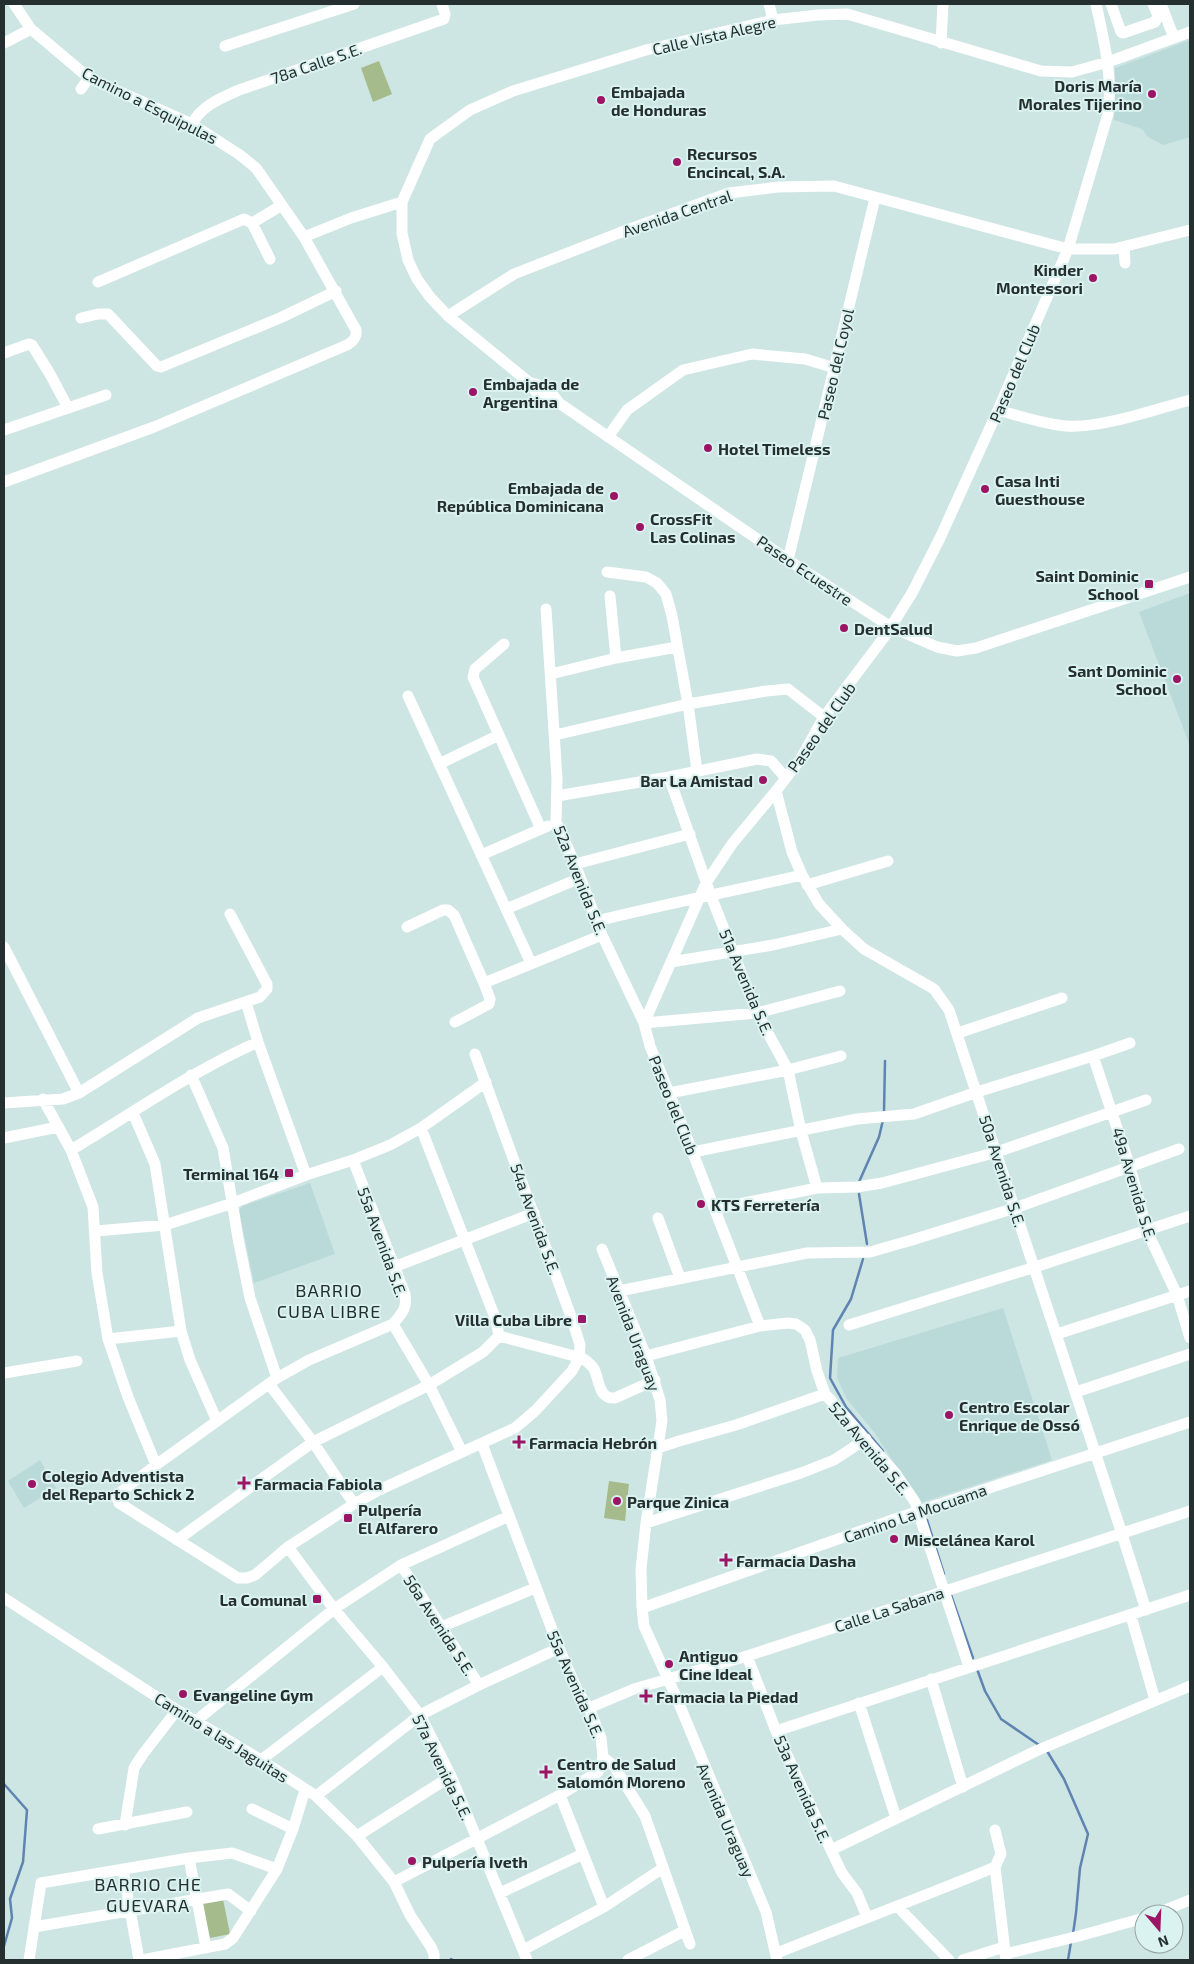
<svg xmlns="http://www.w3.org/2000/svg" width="1194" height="1964" font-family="'Exo 2',sans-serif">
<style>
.built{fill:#badad9}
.green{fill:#a6bb8b}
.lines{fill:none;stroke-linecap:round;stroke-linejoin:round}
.stream{stroke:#5f84b1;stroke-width:2.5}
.minor{stroke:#fff;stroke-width:11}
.poi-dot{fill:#9c1464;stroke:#daf2f0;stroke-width:2}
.labels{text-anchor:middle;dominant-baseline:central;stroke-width:4;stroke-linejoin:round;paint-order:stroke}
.street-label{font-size:16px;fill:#262f2f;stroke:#daf2f0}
.poi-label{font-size:16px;font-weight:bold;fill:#262f2f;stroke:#daf2f0;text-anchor:start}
.neighbourhood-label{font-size:18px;letter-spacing:1px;fill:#262f2f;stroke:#daf2f0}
</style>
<rect width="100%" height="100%" fill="#cde5e3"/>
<path class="built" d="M1190 40V137L1163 145 1148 137 1142 129 1114 120 1115 68Z
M1190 593V746L1139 612Z
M310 1183 335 1254 254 1283 239 1211 242 1206Z
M1003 1308 1052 1460 920 1503 874 1432 847 1399 837 1378 838 1358Z
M40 1460 56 1488 24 1508 8 1481Z"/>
<path class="green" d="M379 61 392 94 373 102 361 68Z
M609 1481 629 1484 625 1521 604 1518Z
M223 1899 230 1934 210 1938 202 1903Z"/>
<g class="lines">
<path class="stream" d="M884 1112 885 1061
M859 1182 879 1137 883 1120
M859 1194 867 1244
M863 1259 851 1299 833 1330 830 1378 846 1407 883 1451
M927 1520 944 1574
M951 1595 973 1658
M977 1669 985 1691 1001 1719 1039 1745
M1047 1751 1064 1779 1088 1834 1080 1868 1076 1913 1073 1934
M4 1784 27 1810 23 1862 10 1899 12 1918 4 1946
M451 1959 453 1960
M1068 1960 1071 1942"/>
<path class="minor" d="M769 4 773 20
M1111 4 1121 32 1123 33 1155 22 1158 16 1153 4
M1161 4 1174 38
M1190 32 1108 62 1072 72 1041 71 847 14 818 15 773 20 646 50 513 91 470 110 430 139 402 202V233L408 260 417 279 430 297 448 316 530 383C537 397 545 398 559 403L788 560 891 627 937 647 957 651 976 648 1190 577
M4 43 31 29
M941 43 943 4
M225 46 354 4
M81 89 89 78
M192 124C201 106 221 98 239 90L444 19 445 14 442 4
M252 223 282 205
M304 237 351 218 402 202
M1124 247 1125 263
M98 282 244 219 252 223 270 259
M448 316 514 274 619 233 729 193 778 187 834 186 1068 249H1114L1190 230
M81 318 98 314H108L157 366 161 367 280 318 336 291
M4 353 29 344 32 345 50 374 68 408
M530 383C545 385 550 390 559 403
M998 410C1020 416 1043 424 1066 426 1100 429 1156 409 1190 400
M4 430 106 395
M608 437 627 410 683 370 752 354 805 359 835 368
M4 482 154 427 347 345C354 341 357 337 356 330L304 237 256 168 240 155 192 124 89 78 31 29 14 4
M788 560 875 198
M607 572 646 577 657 583 666 594 672 616 688 704 697 771
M610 596 616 658
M546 609 557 778 556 822 575 864 602 935 644 1023 650 1046 682 1125 760 1326
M504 644 475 669 473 677 541 829
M551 674 616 658 677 647
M408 696 531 963
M555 735 688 704 766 691 788 689 824 717
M439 764 499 735
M669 777 711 896 757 1013 788 1070 801 1131 817 1188
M776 791 792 852 802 875 819 904 842 929 864 949 934 989 949 1010 1122 1534 1146 1610
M557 796 669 777 757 759 771 761 786 778
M481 855 548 826
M575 864 690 834
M807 885 888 861
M506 909 580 878
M597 921C665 904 733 891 802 875
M407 927 443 910H448L454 915 484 983
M4 947 79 1093
M671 962 773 945 842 929
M246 1002 258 1042
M455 1022 489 1004 490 999 484 983 602 935
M644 1023 706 883 732 844 776 791 800 760 824 717 885 636 912 593 940 538 998 410 1068 249 1108 114C1113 76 1104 41 1096 4
M644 1023 757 1013 840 991
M958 1033 1062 998
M1093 1056 1130 1167 1147 1231 1177 1295 1190 1338
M191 1075 223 1148 238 1238 250 1298 277 1378
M669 1093 788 1070 841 1056
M43 1099 71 1150 93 1207 97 1273 108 1339 128 1397 156 1465
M4 1103 63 1099 79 1093 198 1018 260 997 267 989V984L230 914
M133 1113 155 1164 181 1331 190 1360 217 1421
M4 1138 58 1127
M71 1150C133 1113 192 1071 258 1042L306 1175
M693 1152 857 1119 914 1114 977 1092 1093 1056 1130 1043
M353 1160 405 1294C407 1309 403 1312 393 1324L309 1360 277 1378 156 1465 122 1491 117 1498 119 1503 238 1578H247L255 1575 288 1547 354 1504 379 1490 515 1428 535 1411 572 1371 579 1358 580 1345 573 1322 475 1054
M715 1209 817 1188 857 1187 882 1183 997 1152 1146 1100
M658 1218 680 1278
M96 1231 165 1225 233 1203 306 1175 353 1160 390 1145 421 1128 486 1082
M602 1249 646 1356 660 1400 662 1421 646 1523 641 1569 642 1608 644 1626 677 1699 766 1912 777 1960
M394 1267 534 1213
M619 1291 807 1253 870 1252 912 1240 1015 1208 1179 1149
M393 1324 429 1385 462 1452
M849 1325 1035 1267 1190 1216
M1057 1334 1190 1291
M499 1336 582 1358C586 1361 591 1364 594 1369 600 1381 598 1399 615 1398L655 1380
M108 1339 181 1331
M646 1356 760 1326 788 1323 796 1324 805 1330 810 1340 817 1371 825 1394 896 1474 915 1502 969 1667
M4 1373 77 1361
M269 1384 313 1442 354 1504
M1076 1392 1190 1354
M482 1444 559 1648 578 1692 589 1708 601 1738 603 1757 614 1766 645 1816 690 1944
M658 1448 679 1441 736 1425 825 1394
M646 1523 801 1473 834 1460 866 1439
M177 1540 313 1442 429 1385 483 1352 499 1336 496 1320 421 1128
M288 1547 334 1609 383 1667 420 1715 451 1776 527 1960
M401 1565 479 1685
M4 1598 177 1710 261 1760 316 1796 357 1836 394 1882 410 1915 431 1947 434 1954V1960
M642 1608 895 1519 1190 1422
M1131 1616 1155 1700
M441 1627 535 1588
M747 1656 776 1731 831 1850 842 1873 857 1893 867 1917
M931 1679 963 1787
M859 1703 896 1818
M589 1708 634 1689 747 1656 1190 1511
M197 1720 334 1609 401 1565 509 1516
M776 1731 1190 1595
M261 1760 383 1667
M560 1795 604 1907
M316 1796 420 1715 479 1685 559 1648
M252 1809 293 1829
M125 1825 134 1768 143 1754 177 1710
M98 1829 187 1812
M995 1830 1001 1854 995 1867 1006 1960
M357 1836 451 1776
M831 1850 1036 1751 1190 1686
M189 1858 206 1948
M123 1870 139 1960
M394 1882 560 1795 598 1772 603 1757
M500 1893 583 1854
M898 1907 949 1960
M1155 1914 1190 1900
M34 1927 228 1894 251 1911
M523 1950 604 1907 663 1868
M777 1953C849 1924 923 1897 995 1867
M1005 1954 1079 1936 1144 1918
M29 1960 41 1883 189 1858 232 1853 277 1869
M142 1960 225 1944 233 1938 277 1869 293 1829 305 1790
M628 1960 684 1931
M963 1960 1004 1947"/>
</g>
<g class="poi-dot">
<circle cx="1152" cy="94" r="5"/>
<circle cx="601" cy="100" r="5"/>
<circle cx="677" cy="162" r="5"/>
<circle cx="1093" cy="278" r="5"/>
<circle cx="473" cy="392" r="5"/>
<circle cx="708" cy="448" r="5"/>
<circle cx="985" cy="489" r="5"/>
<circle cx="614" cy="496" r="5"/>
<circle cx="640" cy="527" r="5"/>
<rect x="1144" y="579" width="10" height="10" rx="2.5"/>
<circle cx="844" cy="628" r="5"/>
<circle cx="1177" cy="679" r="5"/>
<circle cx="763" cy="780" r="5"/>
<rect x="284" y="1168" width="10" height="10" rx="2.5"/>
<circle cx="701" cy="1204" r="5"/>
<rect x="577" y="1314" width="10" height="10" rx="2.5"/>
<circle cx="949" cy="1415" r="5"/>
<path d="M516.5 1434.5h5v5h5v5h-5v5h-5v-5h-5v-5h5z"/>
<path d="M241.5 1475.5h5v5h5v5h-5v5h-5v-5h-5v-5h5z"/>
<circle cx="32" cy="1484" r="5"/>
<circle cx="617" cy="1501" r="5"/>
<rect x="343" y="1513" width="10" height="10" rx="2.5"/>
<circle cx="894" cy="1539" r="5"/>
<path d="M723.5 1552.5h5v5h5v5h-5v5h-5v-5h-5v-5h5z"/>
<rect x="312" y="1594" width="10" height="10" rx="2.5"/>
<circle cx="669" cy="1664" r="5"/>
<circle cx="183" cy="1694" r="5"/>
<path d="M643.5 1688.5h5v5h5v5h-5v5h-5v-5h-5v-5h5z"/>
<path d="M543.5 1764.5h5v5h5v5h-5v5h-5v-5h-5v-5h5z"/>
<circle cx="412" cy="1861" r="5"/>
</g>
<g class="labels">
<g class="street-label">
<text transform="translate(714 35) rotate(-13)">Calle Vista Alegre</text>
<text transform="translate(316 63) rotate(-19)">78a Calle S.E.</text>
<text transform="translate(150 105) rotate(27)">Camino a Esquipulas</text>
<text transform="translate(677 213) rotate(-19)">Avenida Central</text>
<text transform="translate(835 364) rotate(-77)">Paseo del Coyol</text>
<text transform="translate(1014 373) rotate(-67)">Paseo del Club</text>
<text transform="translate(805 570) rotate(34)">Paseo Ecuestre</text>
<text transform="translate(821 727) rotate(-55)">Paseo del Club</text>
<text transform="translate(581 880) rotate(68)">52a Avenida S.E.</text>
<text transform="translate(747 982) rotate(67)">51a Avenida S.E.</text>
<text transform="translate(674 1105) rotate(68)">Paseo del Club</text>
<text transform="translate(1003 1171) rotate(72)">50a Avenida S.E.</text>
<text transform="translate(1135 1184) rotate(73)">49a Avenida S.E.</text>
<text transform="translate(536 1219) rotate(70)">54a Avenida S.E.</text>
<text transform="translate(383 1242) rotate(70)">55a Avenida S.E.</text>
<text transform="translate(634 1333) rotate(69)">Avenida Uraguay</text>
<text transform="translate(870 1448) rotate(50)">52a Avenida S.E.</text>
<text transform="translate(915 1513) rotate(-19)">Camino La Mocuama</text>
<text transform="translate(889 1609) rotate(-18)">Calle La Sabana</text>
<text transform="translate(440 1625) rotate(57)">56a Avenida S.E.</text>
<text transform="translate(576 1684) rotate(66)">55a Avenida S.E.</text>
<text transform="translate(222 1737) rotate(32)">Camino a las Jaguitas</text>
<text transform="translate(443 1767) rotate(64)">57a Avenida S.E.</text>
<text transform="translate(803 1789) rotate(66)">53a Avenida S.E.</text>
<text transform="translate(726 1820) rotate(67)">Avenida Uraguay</text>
</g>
<g class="poi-label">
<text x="1142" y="85" text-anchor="end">Doris María<tspan x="1142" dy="18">Morales Tijerino</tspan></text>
<text x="611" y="91">Embajada<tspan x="611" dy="18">de Honduras</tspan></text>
<text x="687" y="153">Recursos<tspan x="687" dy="18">Encincal, S.A.</tspan></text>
<text x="1083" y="269" text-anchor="end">Kinder<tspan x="1083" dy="18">Montessori</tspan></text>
<text x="483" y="383">Embajada de<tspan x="483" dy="18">Argentina</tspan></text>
<text x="718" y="448">Hotel Timeless</text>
<text x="995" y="480">Casa Inti<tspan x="995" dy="18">Guesthouse</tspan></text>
<text x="604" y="487" text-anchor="end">Embajada de<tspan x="604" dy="18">República Dominicana</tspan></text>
<text x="650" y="518">CrossFit<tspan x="650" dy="18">Las Colinas</tspan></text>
<text x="1139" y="575" text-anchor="end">Saint Dominic<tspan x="1139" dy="18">School</tspan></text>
<text x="854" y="628">DentSalud</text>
<text x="1167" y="670" text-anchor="end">Sant Dominic<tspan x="1167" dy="18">School</tspan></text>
<text x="753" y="780" text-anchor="end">Bar La Amistad</text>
<text x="279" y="1173" text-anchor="end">Terminal 164</text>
<text x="711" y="1204">KTS Ferretería</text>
<text x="572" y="1319" text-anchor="end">Villa Cuba Libre</text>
<text x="959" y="1406">Centro Escolar<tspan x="959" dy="18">Enrique de Ossó</tspan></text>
<text x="529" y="1442">Farmacia Hebrón</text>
<text x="42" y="1475">Colegio Adventista<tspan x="42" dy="18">del Reparto Schick 2</tspan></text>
<text x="254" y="1483">Farmacia Fabiola</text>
<text x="627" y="1501">Parque Zinica</text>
<text x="358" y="1509">Pulpería<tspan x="358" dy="18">El Alfarero</tspan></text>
<text x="904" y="1539">Miscelánea Karol</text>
<text x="736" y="1560">Farmacia Dasha</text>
<text x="307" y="1599" text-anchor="end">La Comunal</text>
<text x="679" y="1655">Antiguo<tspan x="679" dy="18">Cine Ideal</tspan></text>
<text x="193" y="1694">Evangeline Gym</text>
<text x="656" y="1696">Farmacia la Piedad</text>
<text x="557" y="1763">Centro de Salud<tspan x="557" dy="18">Salomón Moreno</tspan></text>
<text x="422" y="1861">Pulpería Iveth</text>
</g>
<g class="neighbourhood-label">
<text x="329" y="1290">BARRIO<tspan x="329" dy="21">CUBA LIBRE</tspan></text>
<text x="148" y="1884">BARRIO CHE<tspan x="148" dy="21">GUEVARA</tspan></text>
</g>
</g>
<rect width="1194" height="1964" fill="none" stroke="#262f2f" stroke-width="10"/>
<g transform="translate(1159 1929) rotate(161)"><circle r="24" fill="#daf2f0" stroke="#92a4a3"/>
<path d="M0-4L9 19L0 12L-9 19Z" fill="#9c1464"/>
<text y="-8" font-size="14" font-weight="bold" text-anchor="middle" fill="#262f2f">N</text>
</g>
</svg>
